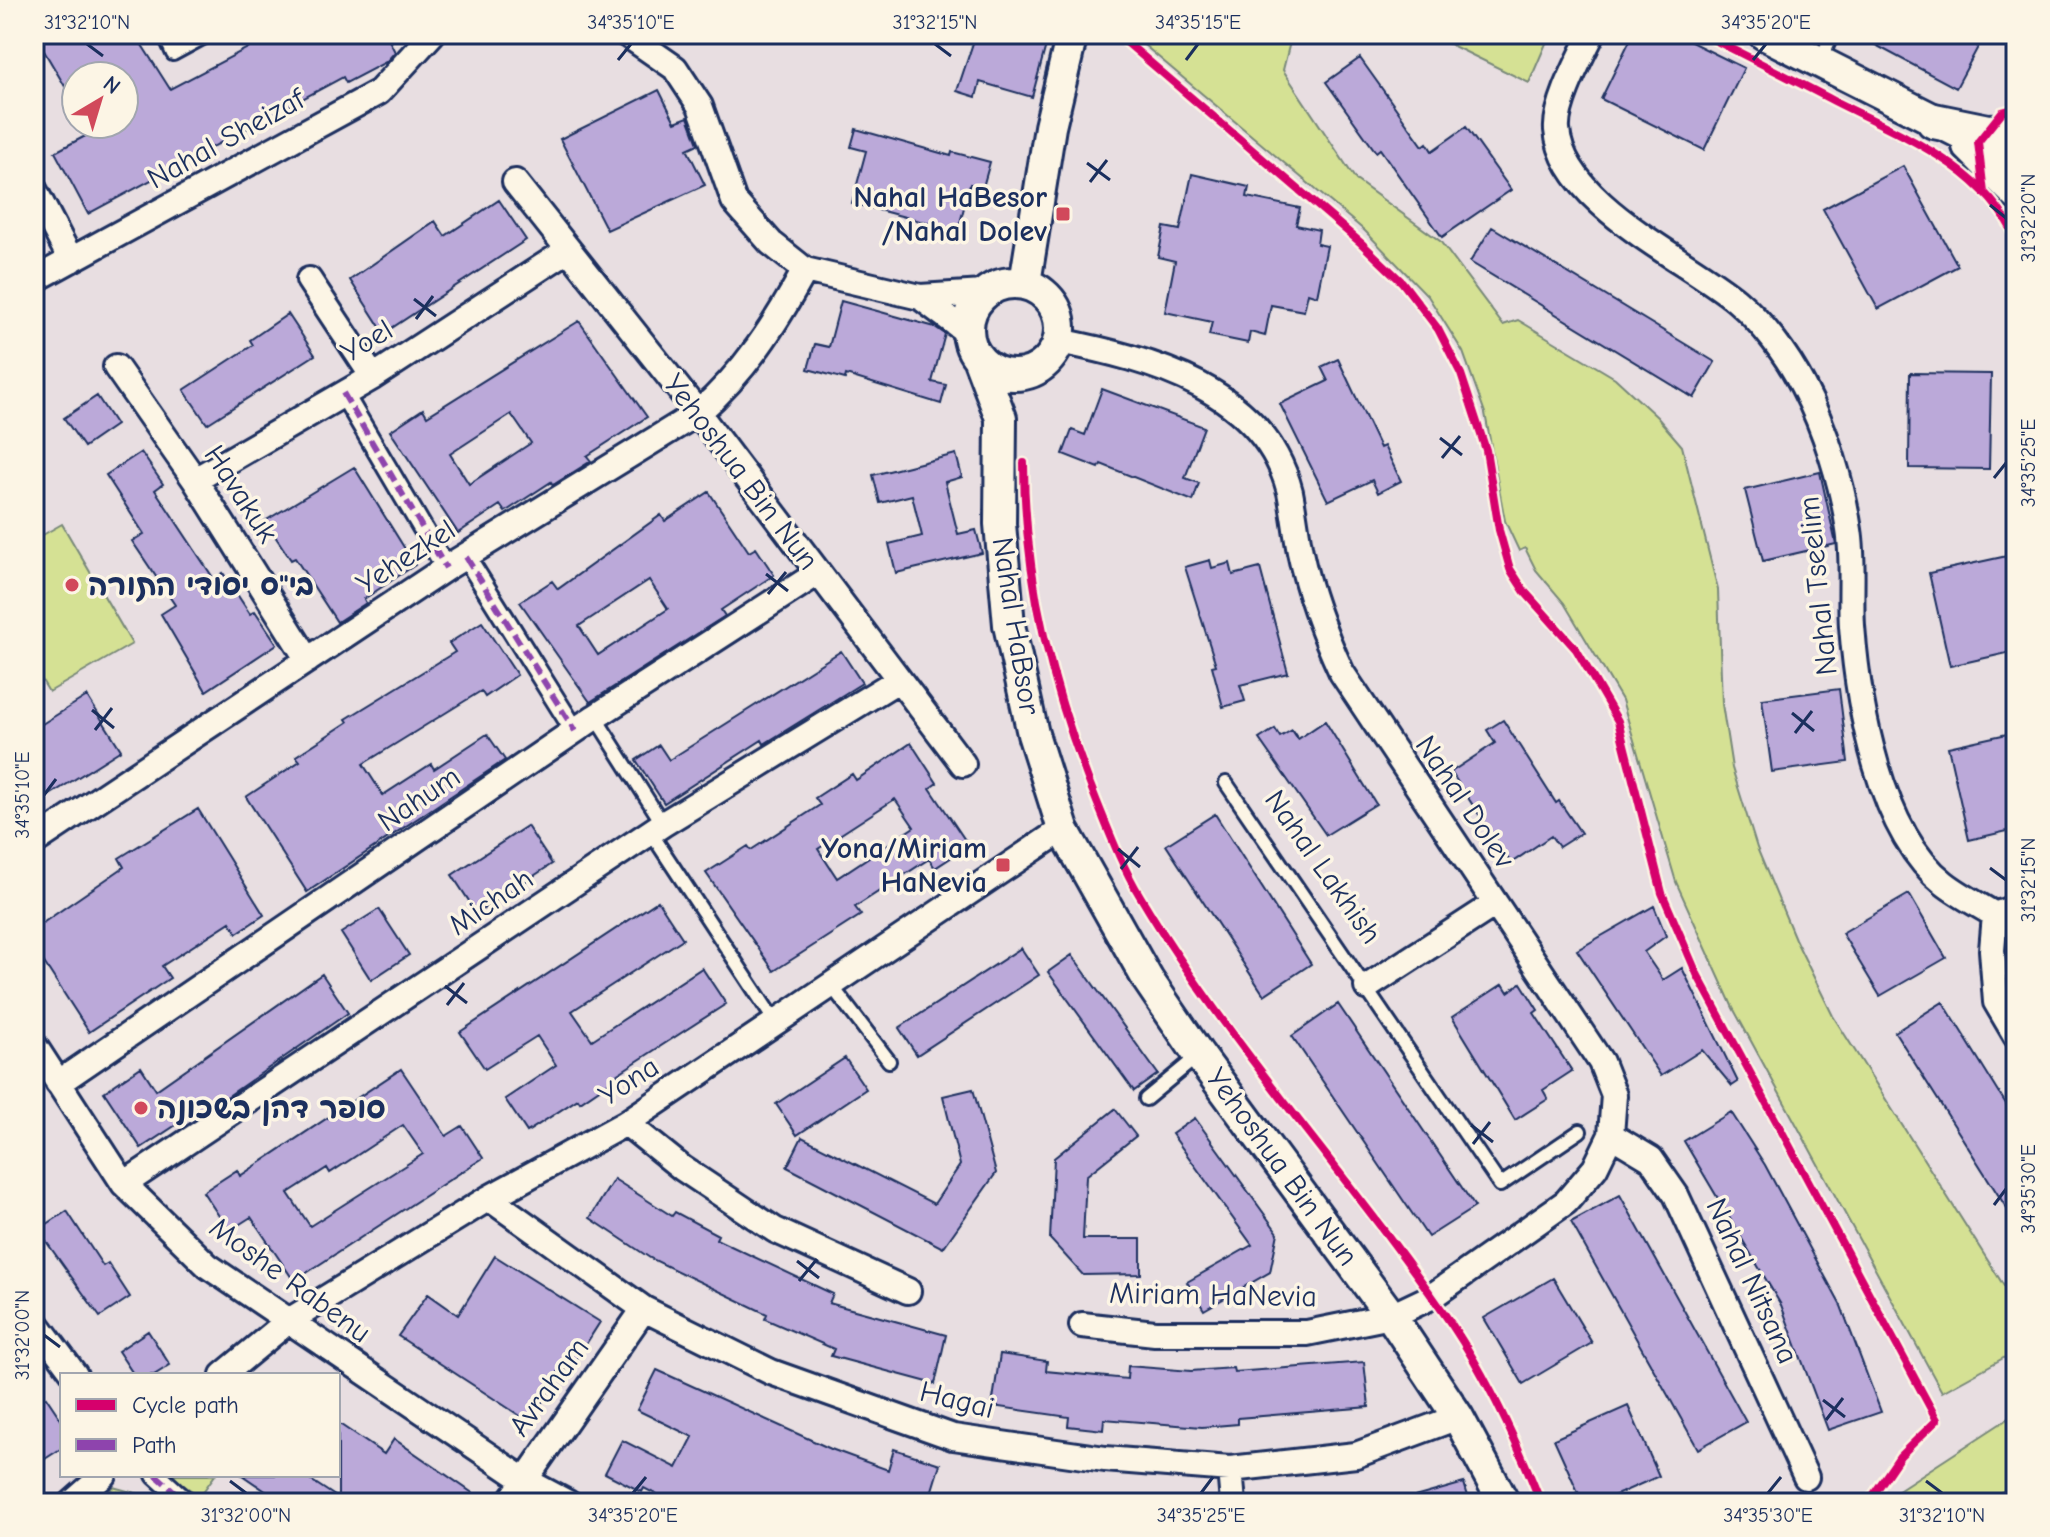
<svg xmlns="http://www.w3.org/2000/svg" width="2050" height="1537" font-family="'Comic Neue','Playpen Sans Hebrew',sans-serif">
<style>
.green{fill:#d5e194;stroke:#788879;stroke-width:2}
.building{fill:#bba9d9;stroke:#1b2f5e;stroke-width:2;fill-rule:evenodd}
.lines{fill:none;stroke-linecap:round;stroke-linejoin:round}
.service-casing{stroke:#1b2f5e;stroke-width:18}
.pedestrian-casing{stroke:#1b2f5e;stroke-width:24}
.minor-casing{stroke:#1b2f5e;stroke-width:30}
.tertiary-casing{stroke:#1b2f5e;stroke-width:36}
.secondary-casing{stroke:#1b2f5e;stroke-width:40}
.service{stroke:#fcf5e5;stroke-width:12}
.pedestrian{stroke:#fcf5e5;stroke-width:18}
.minor{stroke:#fcf5e5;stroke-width:24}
.tertiary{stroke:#fcf5e5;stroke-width:30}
.secondary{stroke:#fcf5e5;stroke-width:34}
.quiet{stroke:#8e44ad;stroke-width:6;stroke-dasharray:12 6;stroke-linecap:butt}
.cycleway-casing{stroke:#fcf5e5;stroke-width:13}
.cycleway{stroke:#d6006c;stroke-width:8}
.ticks{fill:none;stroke:#1b2f5e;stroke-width:3}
.poi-dot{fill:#d1495b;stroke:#fcf5e5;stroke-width:3}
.labels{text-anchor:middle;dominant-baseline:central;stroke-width:7;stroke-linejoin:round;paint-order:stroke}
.street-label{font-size:30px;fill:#1b2f5e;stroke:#fcf5e5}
.poi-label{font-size:30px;font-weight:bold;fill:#1b2f5e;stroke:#fcf5e5;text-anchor:end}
.neatline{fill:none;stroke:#1b2f5e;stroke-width:3}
.ticks-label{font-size:20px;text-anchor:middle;fill:#1b2f5e}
</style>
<rect width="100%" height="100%" fill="#e8dee1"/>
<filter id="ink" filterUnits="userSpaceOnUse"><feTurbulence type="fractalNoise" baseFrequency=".0125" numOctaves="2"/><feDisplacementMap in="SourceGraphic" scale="16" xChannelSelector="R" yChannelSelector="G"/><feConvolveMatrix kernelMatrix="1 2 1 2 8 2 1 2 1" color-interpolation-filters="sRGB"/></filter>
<g filter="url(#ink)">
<path class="green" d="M1131 34H1292L1283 70 1356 180 1440 241 1503 325 1518 320 1615 378 1657 417 1682 446 1718 590 1722 704 1732 768 1757 848 1795 939 1833 1016 2016 1305V1351L1942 1392 1733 1008 1676 882 1622 700 1564 603 1536 570 1525 548 1519 551 1505 521 1485 413 1463 352 1428 296 1365 231Z
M1429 34H1550L1529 83Z
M62 524 132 644 49 692 34 667V540Z
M2009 1418 2016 1428V1483L1995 1496 1992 1503H1905L1897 1491Z
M168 1475H215L200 1496Z
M113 1487 142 1495 153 1503H102Z"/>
<path class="building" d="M34 34H135L170 89 274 34H386L395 52 386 62 346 83 343 77 88 214 55 152 93 132 88 124H124V76H76V105Z
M976 34H1049L1032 97 980 82 976 97 957 91Z
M1633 34H1675L1744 68 1704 150 1601 99Z
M1855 34H1985L1956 88Z
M1360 58 1423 146 1427 143 1432 151 1466 127 1511 190 1442 237 1380 149 1376 152 1326 82Z
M659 90 675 122 688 117 698 144 687 149 705 185 607 230 560 139Z
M856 129 951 156 952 152 990 162 983 187 970 184 958 231 852 203 866 151 851 147Z
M1903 166 1958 266 1878 309 1823 209Z
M1192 174 1249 187 1247 197 1300 208 1296 225 1319 230 1317 244 1327 246 1317 296 1308 293 1304 311 1271 305 1265 336 1250 332 1248 343 1209 335 1212 322 1165 312 1175 261 1158 257 1164 227 1180 230Z
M499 200 526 240 384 333 350 280 435 221 445 236Z
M1492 227 1715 362 1694 398 1470 262Z
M841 301 935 327 945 334 932 382 946 385 941 404 846 375 845 379 808 369 815 344 829 347Z
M288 314 315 355 207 424 184 390 253 345 250 340Z
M579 321 647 417 587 456 591 461 553 485 551 482 505 512 500 505 458 533 390 431 423 409 427 416ZM511 414 531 443 469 484 450 454Z
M1338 359 1380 448 1384 446 1401 481 1378 493 1372 480 1328 501 1280 404 1328 381 1321 367Z
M1910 373 1991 374 1989 469 1909 468Z
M1102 389 1204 427 1185 478 1199 483 1193 501 1101 464 1099 468 1063 454 1072 430 1085 435Z
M97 396 116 425 84 447 64 418Z
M141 452 163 484 155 490 214 579 223 573 250 614 255 611 277 644 206 691 161 614 175 605 132 541 144 534 106 475Z
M956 454 962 477 945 482 958 534 976 530 982 553 896 573 889 544 922 536 912 495 880 503 873 475Z
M354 467 415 565 364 599 366 603 337 622 295 558 291 560 265 521Z
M1820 472 1836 544 1763 561 1745 490Z
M709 492 749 552 756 548 774 575 721 610 725 616 590 702 520 602 552 581 558 589 661 515 665 521ZM649 580 668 609 598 655 579 626Z
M2007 556 2016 594V651L1950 666 1929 573Z
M1210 560 1212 568 1230 563 1233 575 1260 568 1288 673 1240 685 1245 701 1223 707 1212 666 1216 665 1185 567Z
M482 622 517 675 485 697 481 691 363 764 383 795 431 764 434 769 487 734 505 760 307 892 246 797 300 761 296 756 348 722 346 719 455 652 449 643Z
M841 651 862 683 764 744 762 740 664 803 636 760 659 745 669 760Z
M1839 689 1848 762 1772 772 1762 699Z
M87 696 121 750 34 805V729Z
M1503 720 1556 803 1559 801 1581 833 1559 847 1551 836 1511 863 1451 772 1495 743 1487 730Z
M1325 721 1376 804 1326 835 1259 739 1275 729 1280 737 1292 730 1298 739Z
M2016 732V829L1969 840 1948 747Z
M911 743 937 783 930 788 969 846 935 868 929 859 855 907 861 915 774 971 706 873 748 846 751 850 820 805 815 798 852 774 856 780ZM895 799 914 827 837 878 818 849Z
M198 809 264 915 237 933 230 922 162 966 170 978 89 1032 34 947V929L124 867 119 858Z
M1215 814 1311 964 1264 995 1166 845Z
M527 826 552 864 477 913 452 875Z
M1909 894 1946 958 1880 996 1842 933Z
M658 901 683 939 572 1011 592 1040 702 968 726 1004 616 1075 617 1077 580 1102 578 1099 527 1132 505 1099 556 1065 537 1036 485 1069 460 1032Z
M1654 906 1666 936 1644 952 1663 980 1682 968 1738 1082 1732 1086 1702 1050 1661 1076 1577 950Z
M379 909 409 955 371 980 341 933Z
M1021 948 1039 975 917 1055 899 1028Z
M1072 955 1158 1074 1134 1091 1048 972Z
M322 974 348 1013 208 1110 205 1106 141 1148 104 1092 141 1067 156 1090Z
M1521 983 1538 1010 1534 1013 1572 1071 1543 1090 1548 1099 1515 1120 1452 1017 1503 984 1508 992Z
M1943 1002 2016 1120V1223L1895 1032Z
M1338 1004 1475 1207 1428 1237 1292 1036Z
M845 1058 866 1089 797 1135 776 1104Z
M401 1069 446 1136 462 1126 483 1158 294 1281 251 1217 229 1231 203 1192 237 1170 240 1176ZM403 1125 423 1154 310 1226 288 1193 327 1168 330 1173Z
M973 1089 996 1173 943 1248 787 1167 802 1137 934 1204 960 1165 943 1096Z
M1115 1109 1136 1136 1086 1176 1083 1239H1141V1274L1083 1275 1050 1239 1054 1158Z
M1731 1112 1765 1165 1841 1306 1881 1412 1828 1430 1781 1305 1684 1141Z
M1195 1118 1278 1233 1270 1272 1204 1310 1187 1282 1252 1245 1172 1134Z
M614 1179 672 1216 675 1212 718 1235 716 1239 833 1294 829 1303 946 1335 935 1384 831 1356 834 1349 765 1319 767 1314 650 1258 590 1218Z
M1620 1195 1746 1422 1698 1449 1571 1222Z
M67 1211 103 1266 108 1263 130 1297 100 1317 38 1230Z
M495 1256 600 1322 572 1366 569 1364 562 1374 558 1372 531 1423 398 1336 428 1294 458 1315Z
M1553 1278 1592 1343 1523 1384 1484 1318Z
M148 1331 170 1365 154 1375H134L118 1351Z
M1000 1354 1047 1361 1046 1371 1127 1379 1128 1366 1191 1371 1233 1368 1234 1372 1364 1362 1369 1407 1238 1418V1424L1202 1427 1104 1419 1103 1430 1068 1426 1069 1417 992 1406Z
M657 1370 831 1449 888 1470 894 1449 940 1464 928 1503H673L644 1488 642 1492 605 1473 622 1440 677 1468 693 1437 637 1410Z
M46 1397 62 1421V1448L34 1466V1405Z
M1628 1406 1659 1476 1598 1503H1583L1554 1439Z
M338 1423 384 1454 394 1439 487 1503H283L242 1475H303L338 1498Z
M1464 1483 1470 1503H1412L1411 1498Z"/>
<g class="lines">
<g class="service-casing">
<path id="service" d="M164 34 173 54 210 34
M1820 62 1832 34
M595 717 663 824
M1226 783 1500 1185 1580 1131
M651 833 774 1020
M831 985 889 1061
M1146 1099 1199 1055"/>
</g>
<g class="pedestrian-casing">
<path id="pedestrian" d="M343 393 446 568
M466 557 575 731
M156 1475 187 1503"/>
</g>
<g class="minor-casing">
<path id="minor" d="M626 34 675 68 700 106 734 201 771 243 805 270 920 297 984 293
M1592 34C1581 57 1555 104 1557 130 1563 204 1684 257 1736 300 1763 323 1787 355 1803 386 1825 428 1842 482 1849 530 1854 561 1850 594 1852 626 1858 704 1879 832 1944 883 1959 895 1979 905 1995 915L2016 907
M515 182 698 413 963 764
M34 189 71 260
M34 280 379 92 432 34
M309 280 373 377
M920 297 968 333
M1059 341C1150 359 1264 389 1290 492 1294 512 1296 532 1300 552 1309 595 1324 634 1342 673L1601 1062 1614 1095 1611 1135 1595 1168 1566 1202 1431 1297 1391 1316 1307 1333H1155L1082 1325
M116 367 195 480 308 660
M195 480 373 377 568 250
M34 842 446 568 698 413C745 372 775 325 805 270
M1995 915 1992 950 1996 1002 2016 1036
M1367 987 1495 904
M34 1045 124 1184 208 1266 523 1479 568 1503
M58 1083 595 717 818 573
M626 1123 682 1168 775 1230 908 1291
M1611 1135 1651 1159 1676 1195 1806 1477
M124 1184 663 824 898 680
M489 1198 644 1309 771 1372 953 1437 1105 1459 1230 1469 1356 1455 1458 1417
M34 1320 75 1375
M223 1375 287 1322 489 1198 626 1123 1063 829
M1230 1469 1233 1503
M72 1503 104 1475
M509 1503 644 1309"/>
</g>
<g class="tertiary-casing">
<path id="tertiary" d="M1764 34 1998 152 2016 158
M1968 146 2016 194
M968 329a46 46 0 1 1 92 0a46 46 0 1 1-92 0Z
M1025 283 1050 127 1072 34
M979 360 1001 418 1000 524 1009 625 1033 734 1063 829 1148 980 1199 1055 1391 1316 1458 1417 1504 1503"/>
</g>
<g class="secondary-casing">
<path id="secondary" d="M1934 121 1988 132 2016 131"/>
</g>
<use href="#service" class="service"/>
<use href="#pedestrian" class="pedestrian"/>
<use href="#minor" class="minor"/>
<use href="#tertiary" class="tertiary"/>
<use href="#secondary" class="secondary"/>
<path class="quiet" d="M343 393 446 568
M466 557 575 731
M156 1475 187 1503"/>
<g class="cycleway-casing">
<path id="cycleway" d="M1117 34 1361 243 1402 282 1438 329 1461 374 1486 450 1499 530 1510 569 1525 592 1576 649 1618 721 1662 893 1697 974 1937 1420 1900 1456 1868 1503
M1703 34C1746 56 1790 78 1834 101 1899 134 1985 167 2016 239
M1984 193 1978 142 2002 112 2016 108
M1024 463C1024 581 1053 693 1097 802 1110 834 1122 866 1140 896 1230 1048 1353 1179 1452 1325 1489 1380 1517 1442 1541 1503"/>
</g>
<use href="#cycleway" class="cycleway"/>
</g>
</g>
<path class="ticks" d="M87 44 103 56M935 44 951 56M618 60 631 44M1186 60 1198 44M1753 60 1766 44M1087 163 1110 180M1090 182 1107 160M1990 205 2006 218M414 299 436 316M416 319 433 296M1440 438 1462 455M1442 458 1460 436M1994 478 2006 463M766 574 788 591M768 594 786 572M92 710 114 728M1792 713 1814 731M95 730 112 708M1795 733 1812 711M44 795 56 779M1118 849 1140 867M1990 868 2006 880M1121 869 1138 847M445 986 467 1003M447 1005 464 983M1471 1125 1493 1142M1473 1144 1490 1122M1994 1205 2006 1189M797 1261 819 1278M799 1281 817 1259M44 1335 60 1347M1823 1400 1845 1417M1826 1420 1843 1398M230 1481 246 1493M1926 1481 1942 1493M633 1493 646 1477M1201 1493 1213 1477M1768 1493 1781 1477"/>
<g class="poi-dot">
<rect x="1055" y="206" width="16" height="16" rx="4"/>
<circle cx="72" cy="585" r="8"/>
<rect x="995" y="857" width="16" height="16" rx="4"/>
<circle cx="141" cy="1108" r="8"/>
</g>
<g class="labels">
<g class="street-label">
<text transform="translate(226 139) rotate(-29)">Nahal Sheizaf</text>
<text transform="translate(367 341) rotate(-31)">Yoel</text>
<text transform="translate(741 472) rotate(53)">Yehoshua Bin Nun</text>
<text transform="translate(241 494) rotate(57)">Havakuk</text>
<text transform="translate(406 557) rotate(-33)">Yehezkel</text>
<text transform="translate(1818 586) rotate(-96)">Nahal Tseelim</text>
<text transform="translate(1016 626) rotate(81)">Nahal HaBsor</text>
<text transform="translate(419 799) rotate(-34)">Nahum</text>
<text transform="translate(1465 802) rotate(56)">Nahal Dolev</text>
<text transform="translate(1323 867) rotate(55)">Nahal Lakhish</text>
<text transform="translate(491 902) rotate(-34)">Michah</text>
<text transform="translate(629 1081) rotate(-33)">Yona</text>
<text transform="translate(1282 1167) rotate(54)">Yehoshua Bin Nun</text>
<text transform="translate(290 1280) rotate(36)">Moshe Rabenu</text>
<text transform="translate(1752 1281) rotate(65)">Nahal Nitsana</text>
<text transform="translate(1213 1295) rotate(1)">Miriam HaNevia</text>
<text transform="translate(549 1387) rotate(-54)">Avraham</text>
<text transform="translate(957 1400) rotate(14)">Hagai</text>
</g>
<g class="poi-label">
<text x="1047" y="197">Nahal HaBesor<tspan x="1047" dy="34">/Nahal Dolev</tspan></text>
<text x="88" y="585" text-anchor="start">בי"ס יסודי התורה</text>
<text x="987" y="848">Yona/Miriam<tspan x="987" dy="34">HaNevia</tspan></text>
<text x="157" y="1108" text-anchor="start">סופר דהן בשכונה</text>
</g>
</g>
<rect width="2050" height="1537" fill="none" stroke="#fcf5e5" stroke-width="88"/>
<rect x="60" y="1373" width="280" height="104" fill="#fcf5e5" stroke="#a2a6af" stroke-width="2"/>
<rect x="76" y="1399" width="40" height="12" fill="#d6006c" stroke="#a2a6af" stroke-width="2"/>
<text x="132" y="1413" font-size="24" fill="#1b2f5e">Cycle path</text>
<rect x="76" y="1439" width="40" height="12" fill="#8e44ad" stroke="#a2a6af" stroke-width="2"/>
<text x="132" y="1453" font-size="24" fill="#1b2f5e">Path</text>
<g transform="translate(100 100) rotate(38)"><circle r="38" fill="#fcf5e5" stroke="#a2a6af" stroke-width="2"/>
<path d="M0-6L14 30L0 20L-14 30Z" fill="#d1495b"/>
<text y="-12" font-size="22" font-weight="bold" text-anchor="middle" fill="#1b2f5e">N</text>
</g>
<rect x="44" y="44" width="1962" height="1449" class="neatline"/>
<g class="ticks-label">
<text x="87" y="29">31°32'10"N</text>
<text x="631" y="29">34°35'10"E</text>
<text x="935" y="29">31°32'15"N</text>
<text x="1198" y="29">34°35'15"E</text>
<text x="1766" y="29">34°35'20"E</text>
<text transform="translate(2028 218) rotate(-90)" y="7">31°32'20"N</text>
<text transform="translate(2028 463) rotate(-90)" y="7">34°35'25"E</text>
<text transform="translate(22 795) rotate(-90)" y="7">34°35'10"E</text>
<text transform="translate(2028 880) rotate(-90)" y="7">31°32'15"N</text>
<text transform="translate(2028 1189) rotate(-90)" y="7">34°35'30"E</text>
<text transform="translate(22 1335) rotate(-90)" y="7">31°32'00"N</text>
<text x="246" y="1522">31°32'00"N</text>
<text x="633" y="1522">34°35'20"E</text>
<text x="1201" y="1522">34°35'25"E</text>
<text x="1768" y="1522">34°35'30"E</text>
<text x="1942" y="1522">31°32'10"N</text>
</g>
</svg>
